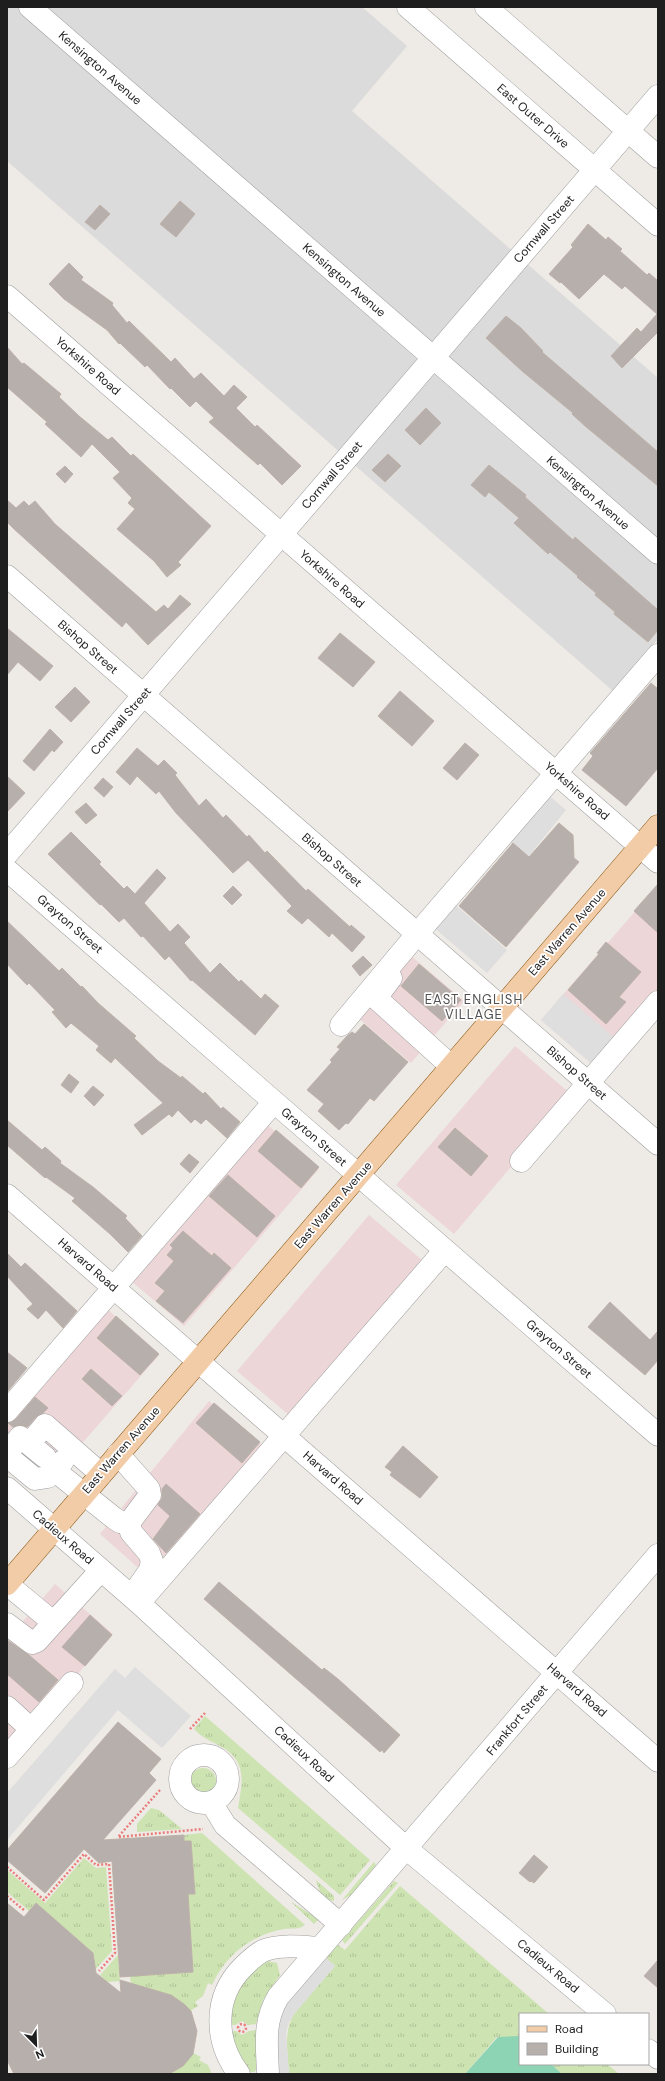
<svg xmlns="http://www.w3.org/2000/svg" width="665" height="2081" font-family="'DM Sans',sans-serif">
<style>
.residential{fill:#dcdbdb}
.commercial{fill:#edd6d7}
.grass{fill:url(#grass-tufts)}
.pitch{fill:#8cd4b3}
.parking{fill:#dedede}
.building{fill:#b7afab;stroke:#beb1a9}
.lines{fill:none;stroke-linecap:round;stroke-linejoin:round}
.minor-casing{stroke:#9f9f9f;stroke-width:23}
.major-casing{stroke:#885710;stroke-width:23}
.path{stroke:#ea7d7a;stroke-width:2.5;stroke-dasharray:2 2;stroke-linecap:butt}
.minor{stroke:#fff;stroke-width:22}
.major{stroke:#f2cba7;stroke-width:22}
.labels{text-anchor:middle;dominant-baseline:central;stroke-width:3.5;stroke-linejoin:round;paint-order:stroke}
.street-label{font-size:12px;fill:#1e1e1e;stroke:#fff}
.neighbourhood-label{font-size:13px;letter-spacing:1px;fill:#515151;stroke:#fff}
</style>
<defs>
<pattern id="grass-tufts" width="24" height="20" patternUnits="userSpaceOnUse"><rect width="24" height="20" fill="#cde3b1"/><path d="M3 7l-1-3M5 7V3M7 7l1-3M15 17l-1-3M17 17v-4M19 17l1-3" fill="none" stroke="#b0c298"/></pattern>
</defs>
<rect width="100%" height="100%" fill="#eeeae5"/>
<path class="residential" d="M7 7H362L407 46 352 111 658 378V639L613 691 7 161Z"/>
<path class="commercial" d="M657 886 658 991 593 1065 541 1020Z
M409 954 464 1001 411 1063 356 1016Z
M515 1046 572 1095 454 1234 396 1185Z
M264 1122 319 1169 184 1326 129 1279Z
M369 1215 422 1260 290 1416 237 1371Z
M105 1307 159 1355 85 1440 41 1485 7 1455V1419Z
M209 1401 263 1446 151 1579 100 1534Z
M55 1584 113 1634 7 1754V1640Z"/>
<path class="grass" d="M205 1716 370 1860 340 1895 238 1808C242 1784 248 1762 222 1747 210 1740 205 1740 194 1729Z
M190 1781a13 13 0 1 1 26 0a13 13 0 1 1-26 0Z
M151 1808 159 1810 182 1829 137 1832V1824Z
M202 1833 305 1925C299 1930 291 1928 284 1929 251 1935 226 1955 212 1985L208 1983 203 1996 195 2002 198 2006 190 2011C176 1991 153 1995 132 1994L130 1976 193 1972 188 1894 195 1893 191 1841H184V1835Z
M84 1858 96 1868 106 1867 112 1951 95 1970 93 1953 36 1903 29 1911 7 1892V1870L45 1903Z
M374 1862 376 1865 351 1895 342 1900Z
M316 1880 334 1896V1901C322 1899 319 1891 316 1880Z
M394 1881 398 1883 345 1944 342 1940Z
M400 1886 549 2014H520V2037H497L465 2074H289C288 2053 283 2032 294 2014L335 1966 326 1958 338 1945 345 1950Z
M291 1902 319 1919 314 1924Z
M118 1955 120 1981 107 1982 100 1975Z
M268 1961 277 1963 280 1975 263 2000 256 2024 248 2025 242 2021 235 2025H228L233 2000 249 1973Z
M256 2030 257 2069 254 2072H247L229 2032 236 2031 242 2035 249 2031Z
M193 2053 201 2057 199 2060 208 2065 212 2074H168L183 2066Z
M551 2064H607L619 2074H562Z"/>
<path class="pitch" d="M519 2036 520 2064H551L562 2074H465L498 2037Z"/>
<path class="parking" d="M546 793 566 810 528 857 506 839Z
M452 902 507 950 487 973 432 926Z
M563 994 616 1039 593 1065 541 1020Z
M135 1667 191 1716 162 1748 118 1710 7 1840V1793L115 1669 125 1678Z
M326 1958 335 1966 294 2014 289 2022 286 2032 289 2074H276L278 2014Z"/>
<path class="building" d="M180 201 195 214 176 237 160 224Z
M100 205 110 214 95 230 85 222Z
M588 224 606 240 608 237 622 249 620 251 647 275 649 273 658 281V332L622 368 611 356 637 328 641 332 657 314 625 286 622 289 604 274 579 299 561 282 560 283 549 274 573 247 571 245Z
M69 263 83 277 81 280 113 303 112 305 127 323 129 321 171 362 175 358 194 379 201 373 224 396 234 385 247 397 236 408 255 427 257 425 301 466 282 485 260 463 258 465 209 422 214 418 196 401 190 407 171 388 170 389 147 365 145 367 120 343 119 344 107 330 64 299 49 284Z
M506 316 521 328 543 351 542 352 658 452V486L585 426 572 414 573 413 522 371 486 338Z
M7 347 22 364 24 363 61 394 59 397 79 416 108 440 112 437 131 456 133 454 211 526 178 562 181 565 167 577 154 561 117 529 135 509 128 503 132 498 113 478 120 472 92 444 81 457 45 424 47 422 7 387Z
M426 408 441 423 420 445 405 430Z
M388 454 401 466 385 482 372 470Z
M489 465 526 495 525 497 573 540 575 537 658 610V630L648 642 614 614 615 612 595 595 596 593 577 577 578 576 550 552 548 554 514 523 519 518 489 492 485 497 471 485Z
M65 466 73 474 65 483 56 474Z
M7 500 16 508 24 501 29 506 35 501 55 524 156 612 164 605 168 609 180 595 191 604 148 645 126 622 122 627 14 529 7 522Z
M7 628 53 666 40 681 18 662 7 675Z
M340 633 375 662 353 687 318 658Z
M651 683 658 689V768L626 806 582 770 593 756 590 753Z
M75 687 90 702 71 722 55 707Z
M400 691 434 721 412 746 378 716Z
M50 729 63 742 54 752 52 750 34 771 23 761Z
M465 743 479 755 457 780 443 768Z
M137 748 158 766 164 760 177 773 175 775 199 806 206 799 223 818 226 815 247 837 249 835 265 853 267 851 306 891 308 889 350 927 351 925 365 937 352 952 332 933 329 937 308 918 302 924 287 911 292 906 248 860 233 873 176 813 159 791 156 794 137 776 130 785 116 772Z
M7 776 25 793 7 812Z
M103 778 113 787 104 797 94 788Z
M86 803 97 815 86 824 75 812Z
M559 823 573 835 574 858 579 862 506 947 459 906 513 843 529 857Z
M71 832 101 862 99 864 124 889 127 886 135 894 157 869 166 878 144 903 170 932 178 924 190 937 184 943 210 973 220 963 239 982 241 980 261 999 265 994 279 1006 255 1035 192 980 191 981 169 956 165 960 143 936 141 937 124 918 119 922 101 904 100 905 48 854Z
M658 884V933L634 911Z
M233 886 242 895 232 905 223 896Z
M7 921 59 971 62 968 81 987 82 986 98 1003 136 1036 134 1038 158 1061 181 1078 182 1076 203 1094 205 1092 221 1109 223 1107 240 1122 227 1138 206 1119 201 1124 195 1119 191 1123 178 1110 172 1117 169 1114 142 1135 134 1125 163 1103 115 1058 111 1063 96 1050 99 1046 71 1023 66 1028 52 1012 55 1010 29 983 27 985 7 964Z
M606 942 641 972 619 997 626 1002 606 1024 568 990 599 954 597 953Z
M363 956 372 965 360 976 352 966Z
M419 964 461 1000 442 1021 401 986Z
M364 1024 408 1062 374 1101 370 1098 348 1124 346 1123 339 1130 318 1111 324 1104 307 1090 332 1062 330 1060 340 1049 337 1047 347 1036 352 1032 355 1034Z
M69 1074 79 1082 71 1093 61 1085Z
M93 1086 104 1095 94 1106 84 1096Z
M7 1120 42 1150 45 1147 61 1161 60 1163 93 1187 127 1216 125 1218 142 1236 128 1252 110 1234 72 1201 75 1198 46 1177 45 1178 7 1145Z
M455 1128 488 1156 471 1176 438 1147Z
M276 1130 319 1167 301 1188 258 1151Z
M189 1154 199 1162 190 1173 180 1164Z
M228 1175 275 1216 257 1237 209 1196Z
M183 1231 212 1256 214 1253 231 1268 183 1323 156 1301 165 1291 155 1283 174 1261 167 1255 173 1248 170 1245Z
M7 1253 21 1267 25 1263 77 1311 63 1328 46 1310 38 1319 27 1309 33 1304 7 1276Z
M610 1302 650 1340 658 1331V1360L645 1375 588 1327Z
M116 1316 159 1354 140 1375 97 1338Z
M7 1352 27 1368 7 1392Z
M91 1369 122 1396 112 1406 82 1379Z
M35 1397 48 1408 43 1413 36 1417 27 1427 21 1425 13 1427 8 1423 16 1419Z
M214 1403 260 1442 242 1463 196 1423Z
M403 1446 438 1477 420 1498 390 1475 392 1472 385 1467Z
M166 1484 200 1514 166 1553 153 1539 170 1516 158 1505 162 1498V1489Z
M219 1582 322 1670 324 1668 338 1679 400 1735 384 1753 382 1750 380 1752 369 1742 204 1599Z
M90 1615 112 1635 85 1666 62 1647Z
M7 1640 29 1655 58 1680 39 1702 7 1674Z
M118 1722 161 1759 149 1773 156 1780 103 1840 184 1835V1841H191L195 1894H188L193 1972 120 1977 112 1861 99 1863 84 1849 45 1893 7 1860V1850Z
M534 1855 548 1867 534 1883 531 1881 530 1882 519 1873Z
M7 1903 24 1917 36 1903 93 1953 96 1973 121 1993 120 1980 171 1995 184 2004 191 2011 197 2031 193 2054 183 2066 169 2074H14L7 2060Z
M658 1960V1988L644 1976Z"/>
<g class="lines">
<g class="minor-casing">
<path id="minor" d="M30 7 658 553
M408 7 658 225
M486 7 658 157
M7 296 658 862
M7 576 658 1144
M7 854 658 96
M7 870 658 1435
M391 978 376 998 451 1066
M341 1025 417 934 658 655
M521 1161 658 1002
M7 1195 658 1761
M7 1411 274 1102
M29 1444 45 1457
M7 1453 20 1437 29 1444 45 1425 101 1474
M118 1454 149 1489 150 1495 129 1523 131 1532 149 1553 152 1561 150 1570 136 1590
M7 1456 35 1479 48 1477 63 1461
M54 1470 114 1518 120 1522 129 1523
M7 1488 139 1603 407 1849 605 2014
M7 1584 53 1622
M139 1603 445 1250
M7 1624 32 1643 37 1641 101 1570
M7 1707 31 1729
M180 1779a24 24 0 1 1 48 0a24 24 0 1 1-48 0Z
M7 1757 72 1683
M211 1802 225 1825 341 1925
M648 2050 658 2058
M239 2074C214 2041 213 1997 243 1967 249 1961 257 1953 265 1950 281 1944 303 1947 320 1948
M268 2074C267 2044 263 2023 278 1997L658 1555"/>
</g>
<g class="major-casing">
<path id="major" d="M7 1584 658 826"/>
</g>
<path class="path" d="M190 1729 205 1713
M160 1790 118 1837 203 1829
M7 1867 44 1900 84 1854 96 1865 109 1864 115 1953 99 1971
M7 1896 25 1911
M238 2028a4 4 0 1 1 8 0a4 4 0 1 1-8 0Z"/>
<use href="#minor" class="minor"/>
<use href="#major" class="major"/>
</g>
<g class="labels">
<g class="street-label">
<text transform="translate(100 68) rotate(41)">Kensington Avenue</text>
<text transform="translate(533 116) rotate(41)">East Outer Drive</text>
<text transform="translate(544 229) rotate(-49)">Cornwall Street</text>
<text transform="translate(344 280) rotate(41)">Kensington Avenue</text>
<text transform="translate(88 366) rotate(41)">Yorkshire Road</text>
<text transform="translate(332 475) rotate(-49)">Cornwall Street</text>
<text transform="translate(588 493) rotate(41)">Kensington Avenue</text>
<text transform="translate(332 579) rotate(41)">Yorkshire Road</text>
<text transform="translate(88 647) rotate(41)">Bishop Street</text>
<text transform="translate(121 721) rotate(-49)">Cornwall Street</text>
<text transform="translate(577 791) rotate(41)">Yorkshire Road</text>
<text transform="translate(332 860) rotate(41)">Bishop Street</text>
<text transform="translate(70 924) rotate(41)">Grayton Street</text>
<text transform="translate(567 932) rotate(-49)">East Warren Avenue</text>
<text transform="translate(577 1073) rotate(41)">Bishop Street</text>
<text transform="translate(314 1137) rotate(41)">Grayton Street</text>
<text transform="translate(333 1205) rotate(-49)">East Warren Avenue</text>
<text transform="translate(88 1265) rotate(41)">Harvard Road</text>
<text transform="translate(559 1349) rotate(41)">Grayton Street</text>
<text transform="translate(121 1450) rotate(-49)">East Warren Avenue</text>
<text transform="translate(333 1478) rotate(41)">Harvard Road</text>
<text transform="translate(63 1537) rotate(41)">Cadieux Road</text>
<text transform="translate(577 1690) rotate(41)">Harvard Road</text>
<text transform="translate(517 1720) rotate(-50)">Frankfort Street</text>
<text transform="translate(304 1754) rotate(43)">Cadieux Road</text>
<text transform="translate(548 1966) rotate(40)">Cadieux Road</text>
</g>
<g class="neighbourhood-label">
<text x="474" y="999">EAST ENGLISH<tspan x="474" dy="15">VILLAGE</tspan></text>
</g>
</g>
<rect width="665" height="2081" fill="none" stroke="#1e1e1e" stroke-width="16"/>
<rect x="519" y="2013" width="130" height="52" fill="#ffffff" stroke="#a5a5a5"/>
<rect x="527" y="2026" width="20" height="6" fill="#f2cba7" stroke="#a5a5a5"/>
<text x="555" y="2033" font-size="12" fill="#1e1e1e">Road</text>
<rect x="527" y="2043" width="20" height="12" fill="#b7afab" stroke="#a5a5a5"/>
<text x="555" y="2053" font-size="12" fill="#1e1e1e">Building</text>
<g transform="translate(36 2045) rotate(157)" stroke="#ffffff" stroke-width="3" paint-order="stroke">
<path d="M0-3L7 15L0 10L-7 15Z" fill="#1e1e1e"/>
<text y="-6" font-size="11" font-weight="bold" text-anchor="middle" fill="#1e1e1e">N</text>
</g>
</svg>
